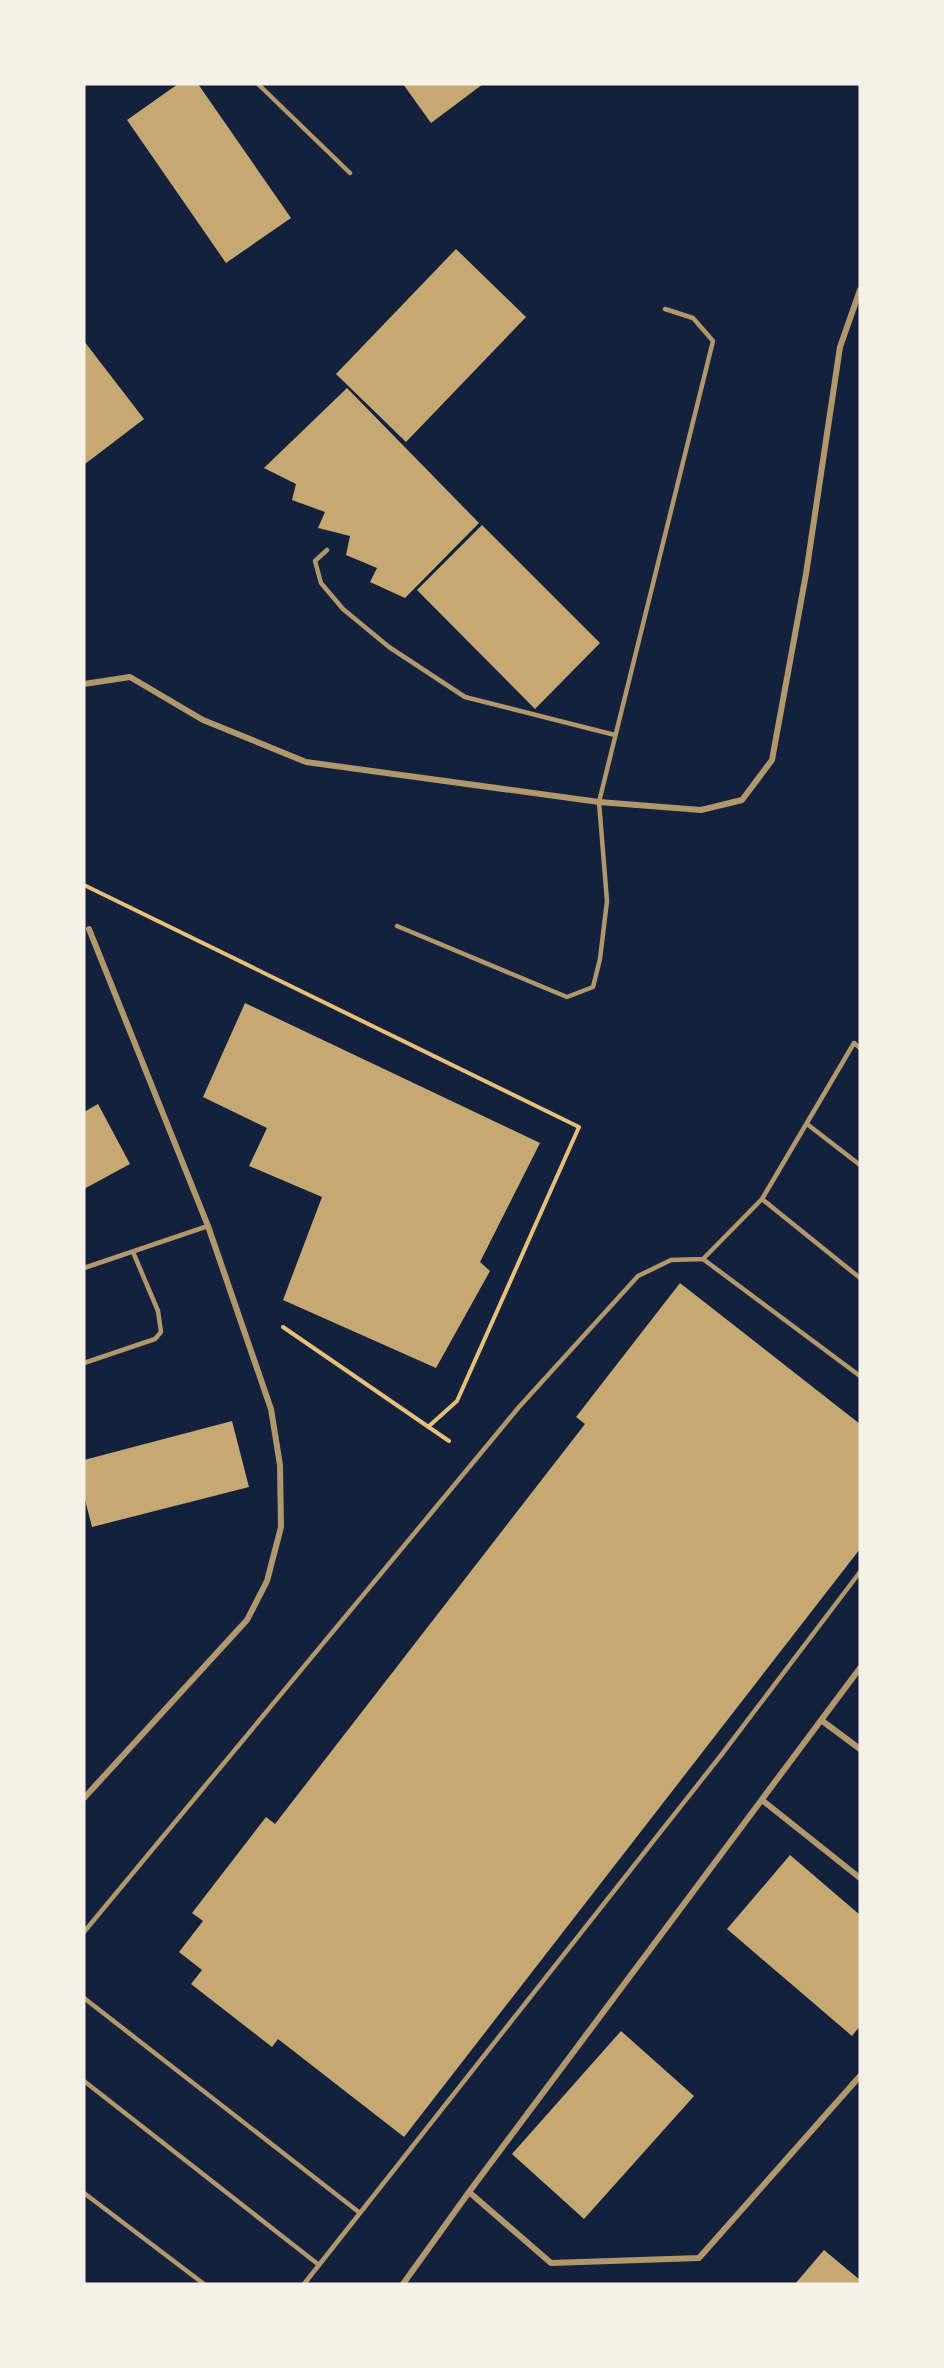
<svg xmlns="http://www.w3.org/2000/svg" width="944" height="2368" font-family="'Fira Sans Condensed',sans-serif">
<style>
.building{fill:#c6a872}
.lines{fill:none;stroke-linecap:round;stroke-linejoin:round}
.path{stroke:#e5c07b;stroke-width:4}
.service{stroke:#b1986c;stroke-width:4.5}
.minor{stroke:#b1986c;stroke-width:6}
</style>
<rect width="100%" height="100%" fill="#14213d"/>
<path class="building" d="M178 84H198L291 218 226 263 127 120Z
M403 84H483L431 123Z
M456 249 526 317 406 442 336 374Z
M84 341 144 419 85 464 84 463Z
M347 388 479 523 405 598 370 582 377 568 346 555 350 536 318 528 325 512 292 500 296 484 264 468Z
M482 525 600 643 535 709 417 590Z
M245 1003 540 1143 480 1262 490 1271 436 1368 283 1300 322 1197 249 1166 267 1128 203 1097Z
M98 1104 130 1164 84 1189V1112Z
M680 1283 860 1424V1549L404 2137 278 2039 272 2047 191 1984 202 1970 179 1952 203 1921 192 1913 266 1817 275 1824 585 1424 576 1417Z
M232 1421 249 1487 92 1527 84 1496V1460Z
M790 1855 860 1915V2026L852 2036 727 1929Z
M621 2031 694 2096 584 2219 512 2154Z
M824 2250 860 2280V2284H795Z"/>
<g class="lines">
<path class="path" d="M84 885 579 1127 457 1401 428 1427
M283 1327 449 1441"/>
<path class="service" d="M258 84 350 173
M327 550 315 561 321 583 343 609 389 647 465 697 615 735
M397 926 567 997 593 987 600 959 607 901 599 802 713 341 693 318 665 309
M807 1124 860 1165
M762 1199 860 1278
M703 1259 762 1199 854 1043 860 1048
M84 1268 208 1226
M84 1363 155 1339 161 1332 158 1311 133 1252
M84 1932 519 1407 638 1276 671 1260 703 1259 860 1376
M84 1998 360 2213
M84 2081 319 2265
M84 2193 204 2284
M304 2284 722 1754 860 1572"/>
<path class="minor" d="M84 684 130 677 203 720 306 762 599 802 701 810 742 800 772 760 806 574 840 347 860 290
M821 1720 860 1749
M84 1798 247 1620 267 1581 281 1527 280 1465 271 1409 208 1226 89 929
M762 1800 860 1878
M469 2192 551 2263 699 2258 860 2076
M403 2284 469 2192 860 1668"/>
</g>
<rect width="944" height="2368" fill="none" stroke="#f6f1e7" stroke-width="171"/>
</svg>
